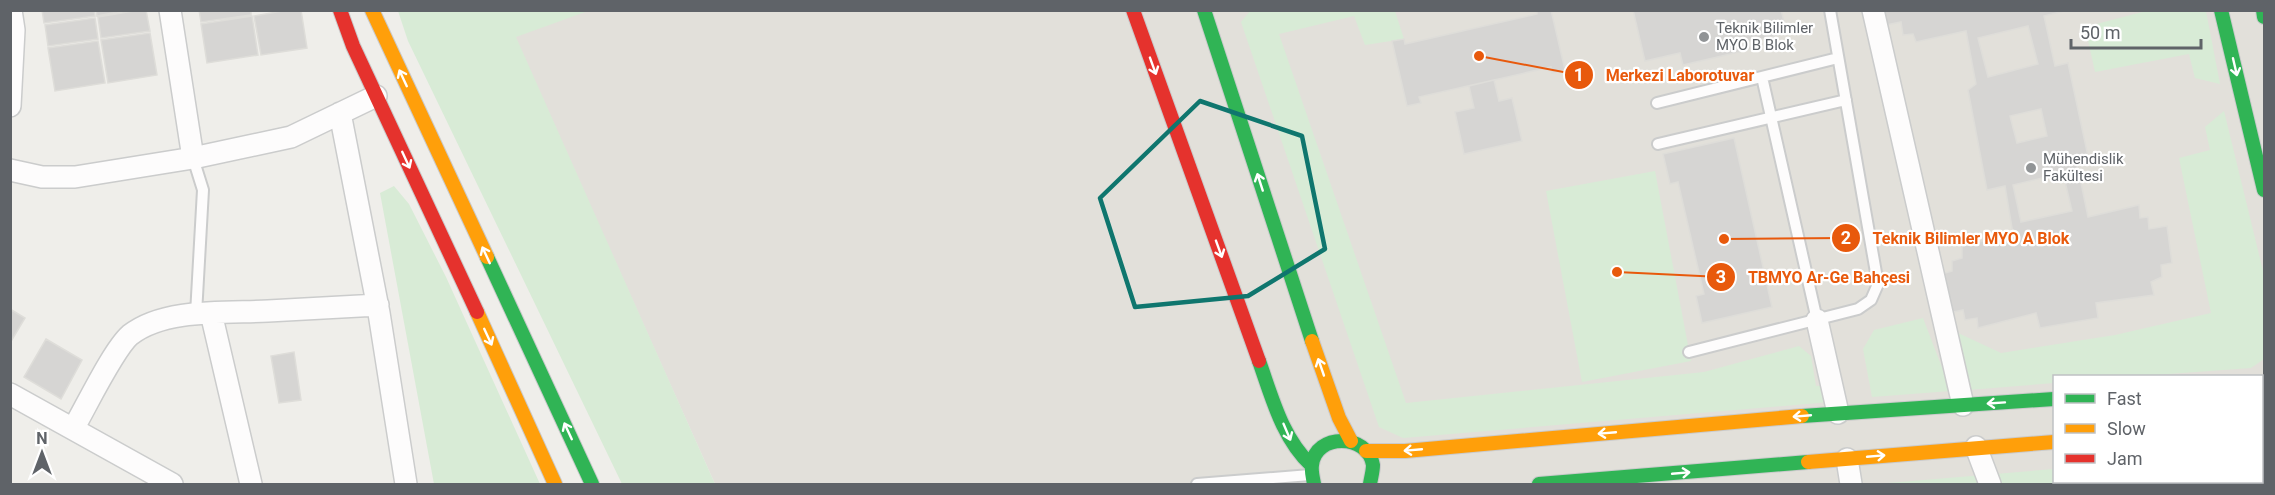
<svg xmlns="http://www.w3.org/2000/svg" width="2275" height="495" font-family="Roboto,sans-serif">
<style>
.education{fill:#e2e0da;fill-rule:evenodd}
.green{fill:#d8ebd6}
.building{fill:#d6d5d3;stroke:#deddd9;stroke-width:1.5;fill-rule:evenodd}
.lines{fill:none;stroke-linecap:round;stroke-linejoin:round}
.lane-casing{stroke:#cbcccc;stroke-width:14}
.street-casing{stroke:#cbcccc;stroke-width:24}
.fast-casing{stroke:#cacacb;stroke-width:16}
.slow-casing{stroke:#cacacb;stroke-width:16}
.jam-casing{stroke:#cacacb;stroke-width:16}
.lane{stroke:#fdfcfc;stroke-width:10}
.street{stroke:#fdfcfc;stroke-width:21}
.fast{stroke:#30b455;stroke-width:14}
.slow{stroke:#ff9f0a;stroke-width:14}
.jam{stroke:#e5322d;stroke-width:14}
.oneway{stroke:#fff}
.marked{fill:none;stroke:#0f766e;stroke-width:4.5;stroke-linejoin:round}
.poi-dot{fill:#919496;stroke:#fff;stroke-width:2}
.labels{text-anchor:middle;dominant-baseline:central;stroke-width:4.5;stroke-linejoin:round;paint-order:stroke}
.poi-label{font-size:15px;fill:#5f6368;stroke:#fff;text-anchor:start}
.leader{fill:none;stroke:#e8590c;stroke-width:2}
.callout-dot{fill:#e8590c;stroke:#fff;stroke-width:2}
.mark-label{font-size:18px;text-anchor:middle;font-weight:bold;fill:#fff}
.callout-label{font-size:16px;text-anchor:middle;font-weight:bold;fill:#e8590c;stroke:#fff;stroke-width:4.5;stroke-linejoin:round;paint-order:stroke}
</style>
<rect width="100%" height="100%" fill="#efeeea"/>
<path class="education" d="M503 11H2264V484H715ZM2054 376H2262V482H2054Z"/>
<path class="green" d="M398 11H588L516 37 715 484H622L408 41Z
M1250 11H1395L1404 39 1365 45 1354 16 1279 34 1406 403 1704 372 1799 346 1811 356 1816 386 1828 385 1830 402 1403 438 1379 427 1241 22Z
M2146 11H2206L2220 84 2195 78 2189 54 2095 72 2085 27Z
M2224 111 2264 275V359L2251 368 2141 376H2054V383L1968 390 1956 332 2001 353 2115 335 2211 313 2179 158 2210 150 2205 127Z
M1655 171 1691 361 1582 382 1546 191Z
M394 186 409 204 446 277 540 484H434L380 193Z
M1923 318 1951 391 1872 397 1863 349 1874 330Z
M2262 450H2264V484H1876L2054 469V482H2262Z"/>
<path class="building" d="M42 10H94L95 16 44 23Z
M96 10H128L97 16Z
M139 10H146L150 31 101 38 98 17Z
M199 10H251V15L201 22Z
M288 10H301L307 48 261 55 254 16Z
M1537 10H1551L1565 70 1552 73 1551 67 1419 97 1421 103 1407 106 1392 41 1404 39 1405 44 1537 14Z
M1633 10H1781L1787 33 1750 42 1752 49 1683 65 1680 53 1645 61Z
M1883 10H2068L2044 16 2055 66 2068 63 2089 161 2077 163 2088 217 2139 205 2140 218 2148 217 2149 229 2167 226 2172 263 2161 265 2162 277 2151 282 2154 295 2096 303 2098 318 2040 328 2036 313 1978 328 1977 318 1965 320 1963 310 1949 313 1942 274 1952 271V261L1962 258V246L2013 234 2005 186 1987 190 1968 90 1976 84 1966 31 1916 42 1913 34 1903 35 1901 22 1886 25ZM2028 26 2038 64 1988 77 1978 38ZM2041 109 2047 136 2017 143 2010 116ZM2063 173 2072 211 2021 222 2013 185Z
M252 16 258 55 207 63 201 24Z
M95 18 98 39 48 46 45 25Z
M150 33 157 75 108 83 101 40Z
M98 41 105 83 55 91 48 48Z
M1494 80 1499 101 1512 98 1522 141 1464 154 1455 112 1474 108 1469 86Z
M1734 138 1772 307 1702 323 1696 296 1704 294 1678 182 1670 184 1663 154Z
M10 309 25 318 10 343Z
M46 339 82 360 61 399 24 377Z
M294 352 301 400 279 403 271 356Z"/>
<g class="lines">
<g class="lane-casing">
<path id="lane" d="M1762 77 1817 320
M1657 103 1838 58
M1658 144 1846 100
M193 158 203 190 196 314
M1689 352 1858 309 1871 300 1878 284 1830 10
M1197 484 1310 475"/>
</g>
<g class="street-casing">
<path id="street" d="M170 10 193 158
M1873 10 1963 405
M10 106 14 30 11 10
M340 113 379 313 406 484
M10 170 42 177H75L193 158 291 137 376 96
M211 313 251 484
M1817 320 1838 413
M10 394 172 484
M73 429C86 407 113 350 130 335 164 308 226 313 268 311 304 309 341 307 378 305
M1976 447 1990 484
M2262 457 2264 455
M1847 459 1851 484
M2165 482 2166 484
M2200 484 2207 482"/>
</g>
<g class="fast-casing">
<path id="fast" d="M1204 10 1312 341
M2221 10 2264 190
M2263 10 2264 17
M487 257 592 484
M1259 361C1272 397 1282 438 1311 465
M1802 416 2054 399
M1314 484C1313 478 1311 471 1312 465 1315 433 1368 433 1373 465 1373 471 1371 478 1370 484
M1539 484 1808 462"/>
</g>
<g class="slow-casing">
<path id="slow" d="M372 10 487 257
M477 312 555 484
M1312 341 1339 418 1351 441
M1366 451H1405L1802 416
M1808 462 2054 442"/>
</g>
<g class="jam-casing">
<path id="jam" d="M340 10 353 46 477 312
M1133 10 1259 361
M2262 387H2264
M2262 428H2264"/>
</g>
<use href="#lane" class="lane"/>
<use href="#street" class="street"/>
<use href="#fast" class="fast"/>
<use href="#slow" class="slow"/>
<use href="#jam" class="jam"/>
</g>
<defs><path id="oneway-shaft" d="M-6 0H5M1.5-3L5.5 0L1.5 3" fill="none" stroke-width="1.6" stroke-linecap="round" stroke-linejoin="round" transform="scale(1.5)"/></defs>
<g class="oneway">
<use href="#oneway-shaft" transform="translate(1153 66) rotate(70)"/>
<use href="#oneway-shaft" transform="translate(2235 67) rotate(77)"/>
<use href="#oneway-shaft" transform="translate(403 78) rotate(-115)"/>
<use href="#oneway-shaft" transform="translate(406 160) rotate(65)"/>
<use href="#oneway-shaft" transform="translate(1260 182) rotate(-108)"/>
<use href="#oneway-shaft" transform="translate(1219 249) rotate(70)"/>
<use href="#oneway-shaft" transform="translate(486 255) rotate(-115)"/>
<use href="#oneway-shaft" transform="translate(488 337) rotate(65)"/>
<use href="#oneway-shaft" transform="translate(1321 367) rotate(-109)"/>
<use href="#oneway-shaft" transform="translate(1996 403) rotate(176)"/>
<use href="#oneway-shaft" transform="translate(1802 416) rotate(175)"/>
<use href="#oneway-shaft" transform="translate(568 431) rotate(-115)"/>
<use href="#oneway-shaft" transform="translate(1287 432) rotate(67)"/>
<use href="#oneway-shaft" transform="translate(1607 433) rotate(175)"/>
<use href="#oneway-shaft" transform="translate(1413 450) rotate(175)"/>
<use href="#oneway-shaft" transform="translate(1876 456) rotate(-5)"/>
<use href="#oneway-shaft" transform="translate(1681 473) rotate(-5)"/>
</g>
<path class="marked" d="M1200 101 1302 136 1325 249 1248 296 1135 307 1100 198Z"/>
<g class="poi-dot">
<circle cx="1704" cy="37" r="6"/>
<circle cx="2031" cy="168" r="6"/>
</g>
<g class="labels">
<g class="poi-label">
<text x="1716" y="28">Teknik Bilimler<tspan x="1716" dy="17">MYO B Blok</tspan></text>
<text x="2043" y="159">Mühendislik<tspan x="2043" dy="17">Fakültesi</tspan></text>
</g>
</g>
<path class="leader" d="M1479 56L1579 75M1724 239L1846 238M1617 272L1721 277"/>
<g class="callout-dot">
<circle cx="1479" cy="56" r="6"/>
<circle cx="1724" cy="239" r="6"/>
<circle cx="1617" cy="272" r="6"/>
<circle cx="1579" cy="75" r="15"/>
<circle cx="1846" cy="238" r="15"/>
<circle cx="1721" cy="277" r="15"/>
</g>
<g class="mark-label">
<text x="1579" y="81">1</text>
<text x="1846" y="244">2</text>
<text x="1721" y="283">3</text>
</g>
<g class="callout-label">
<text x="1680" y="81">Merkezi Laborotuvar</text>
<text x="1971" y="244">Teknik Bilimler MYO A Blok</text>
<text x="1829" y="283">TBMYO Ar-Ge Bahçesi</text>
</g>
<rect width="2275" height="495" fill="none" stroke="#5f6368" stroke-width="24"/>
<rect x="2053" y="375" width="210" height="108" fill="#ffffff" stroke="#bfc1c3" stroke-width="1.5"/>
<rect x="2065" y="394" width="30" height="9" fill="#30b455" stroke="#bfc1c3" stroke-width="1.5"/>
<text x="2107" y="405" font-size="18" fill="#5f6368">Fast</text>
<rect x="2065" y="424" width="30" height="9" fill="#ff9f0a" stroke="#bfc1c3" stroke-width="1.5"/>
<text x="2107" y="435" font-size="18" fill="#5f6368">Slow</text>
<rect x="2065" y="454" width="30" height="9" fill="#e5322d" stroke="#bfc1c3" stroke-width="1.5"/>
<text x="2107" y="465" font-size="18" fill="#5f6368">Jam</text>
<g transform="translate(42 453)" stroke="#ffffff" stroke-width="4.5" paint-order="stroke">
<path d="M0-4.5L10 22L0 15L-10 22Z" fill="#5f6368"/>
<text y="-9" font-size="16" font-weight="bold" text-anchor="middle" fill="#5f6368">N</text>
</g>
<path d="M2071 39v9h130v-9" fill="none" stroke="#5f6368" stroke-width="3"/>
<text x="2080" y="39" font-size="18" fill="#5f6368" stroke="#ffffff" stroke-width="4.5" paint-order="stroke">50 m</text>
</svg>
